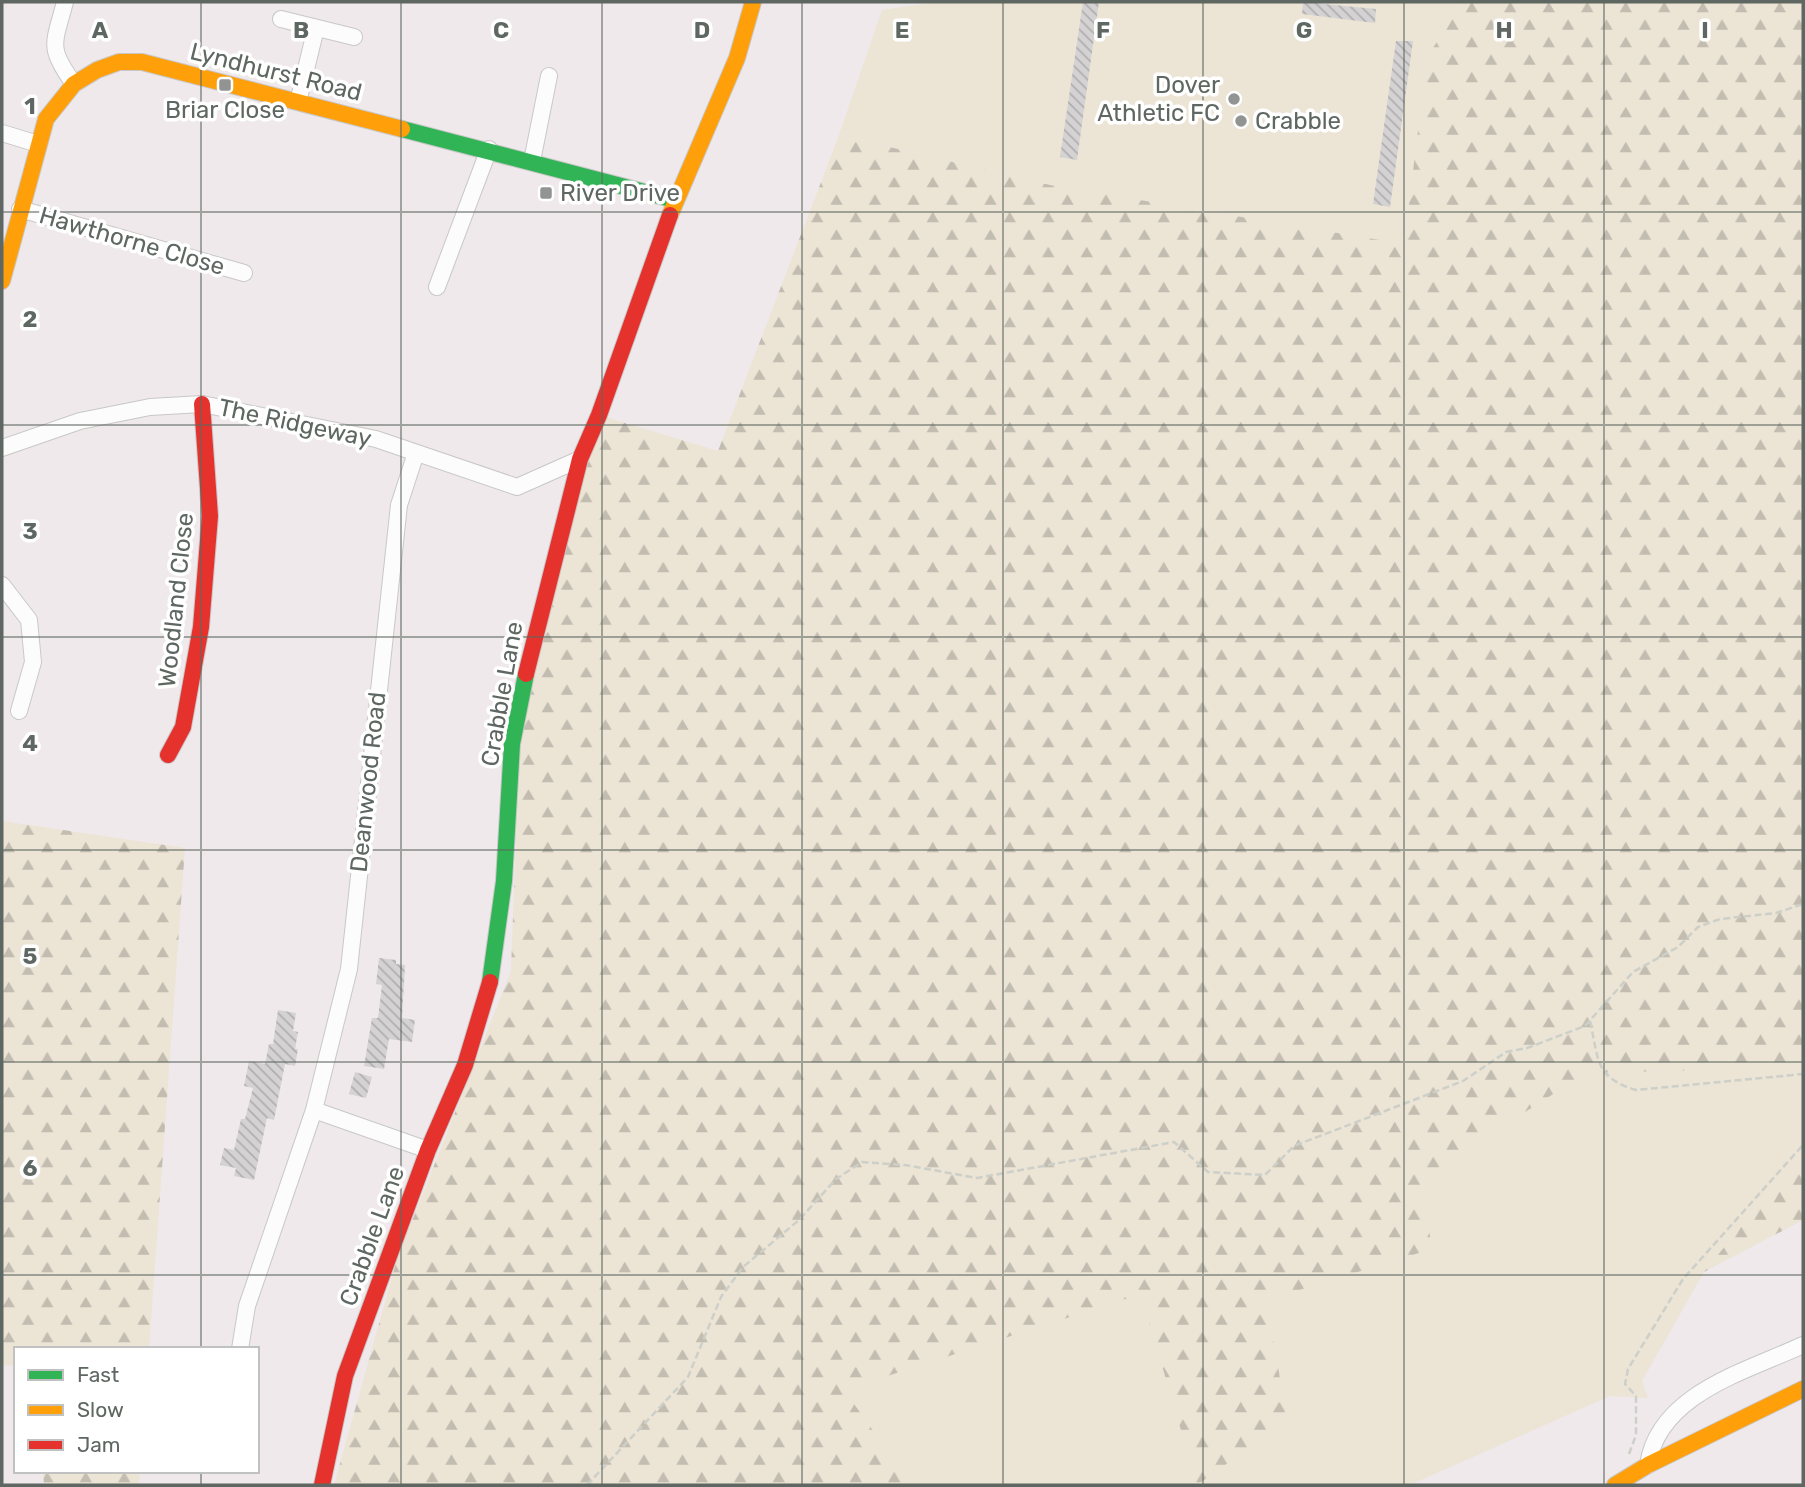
<svg xmlns="http://www.w3.org/2000/svg" width="1805" height="1487" font-family="Rubik,sans-serif">
<style>
.green{fill:#ece4d5}
.forest{fill:url(#forest-firs)}
.building{fill:url(#building-back-hatch)}
.lines{fill:none;stroke-linecap:round;stroke-linejoin:round}
.street-casing{stroke:#c8c8c7;stroke-width:18}
.fast-casing{stroke:#c8c7c7;stroke-width:18}
.slow-casing{stroke:#c8c7c7;stroke-width:18}
.jam-casing{stroke:#c8c7c7;stroke-width:18}
.path{stroke:#cdcfc9;stroke-width:2.5;stroke-dasharray:7 3.5;stroke-linecap:butt}
.street{stroke:#fdfcfc;stroke-width:16}
.fast{stroke:#30b455;stroke-width:16}
.slow{stroke:#ff9f0a;stroke-width:16}
.jam{stroke:#e5322d;stroke-width:16}
.grid{fill:none;stroke:#5e6761;stroke-width:2;stroke-opacity:0.55}
.poi-dot{fill:#919492;stroke:#fff;stroke-width:2.5}
.labels{text-anchor:middle;dominant-baseline:central;stroke-width:7;stroke-linejoin:round;paint-order:stroke}
.street-label{font-size:24px;fill:#5e6761;stroke:#fff}
.poi-label{font-size:24px;fill:#5e6761;stroke:#fff;text-anchor:start}
.grid-label{font-size:23px;text-anchor:middle;font-weight:bold;fill:#5e6761;stroke:#fff;stroke-width:7;stroke-linejoin:round;paint-order:stroke}
</style>
<defs>
<pattern id="forest-firs" width="22" height="20" patternUnits="userSpaceOnUse" patternTransform="scale(1.75)"><rect width="22" height="20" fill="#ece4d5"/><path d="M5 1l3.5 6h-7zM16 11l3.5 6h-7z" fill="#c2bdb0"/></pattern>
<pattern id="building-back-hatch" width="6" height="6" patternUnits="userSpaceOnUse" patternTransform="scale(1.75)"><rect width="6" height="6" fill="#d5d2d3"/><path d="M-1 5l2 2M0 0l6 6M5-1l2 2" fill="none" stroke="#b0aeaf"/></pattern>
</defs>
<rect width="100%" height="100%" fill="#efe9ec"/>
<path class="green" d="M938 2H1463L1427 57 1404 244 1050 185 839 135 882 10Z
M1803 1068V1150L1704 1272 1642 1381 1648 1398 1610 1396 1410 1485H912L843 1390 1141 1294 1197 1484 1287 1421 1267 1299 1432 1249 1421 1179 1586 1073Z"/>
<path class="forest" d="M1463 2H1803V1068L1586 1073 1421 1179 1432 1249 1267 1300 1287 1421 1197 1485 1141 1294 844 1390 912 1485H334L397 1259 511 971 520 728 599 415 718 451 839 135 1050 185 1404 244 1427 57Z
M2 821 185 848 149 1349H16V1366L2 1365Z
M1803 1150V1220L1704 1272Z
M43 1471H140L139 1485H44Z"/>
<path class="building" d="M1083 2H1099L1077 160 1060 157Z
M1303 2 1376 9 1375 23 1302 14Z
M1396 41H1413L1390 207 1373 204Z
M379 958 396 960V964L405 965 402 1018 415 1020 412 1042 389 1039 384 1069 364 1066 372 1018H378L382 985 376 984Z
M278 1010 296 1013 293 1031 298 1032 295 1049H298L295 1066 285 1064 274 1120 267 1118 254 1180 234 1176 236 1168 220 1165 224 1148 234 1150 241 1119H245L253 1088 244 1086 249 1061 265 1064 269 1044H273Z
M355 1072 372 1077 366 1098 349 1094Z"/>
<g class="lines">
<g class="street-casing">
<path id="street" d="M65 2C54 44 47 47 74 84
M281 19 354 37
M298 102 316 28
M2 133 38 144
M532 161 549 76
M20 209 244 273
M437 287 489 149
M2 448 80 421 150 407 202 404 376 439 517 487 580 459
M2 585 29 620 33 662 19 711
M314 1110 428 1150
M240 1349 247 1306 314 1110 349 969 399 505 416 453
M1648 1465C1658 1394 1747 1371 1803 1345"/>
</g>
<g class="fast-casing">
<path id="fast" d="M402 129 675 200
M490 982 504 881 512 744 526 674"/>
</g>
<g class="slow-casing">
<path id="slow" d="M670 215 737 58 753 2
M2 281 46 119 74 84 97 70 119 62H142L402 129
M1615 1485 1648 1465 1803 1389"/>
</g>
<g class="jam-casing">
<path id="jam" d="M526 674 580 459 599 415 670 215
M168 755 183 727 201 627 210 516 202 404
M322 1485 345 1376 428 1150 465 1065 490 982"/>
</g>
<path class="path" d="M1590 1021C1599 1060 1594 1077 1636 1090L1803 1074
M1629 1454 1636 1435V1396L1625 1384 1628 1369 1683 1279 1803 1145
M587 1485 688 1377 721 1297 743 1267 799 1220 836 1179 862 1162 905 1165 977 1178 1174 1142 1208 1172 1265 1175 1294 1146 1463 1081 1506 1052 1527 1048 1585 1026 1633 972 1678 947 1698 927 1720 919 1776 913 1803 904"/>
<use href="#street" class="street"/>
<use href="#fast" class="fast"/>
<use href="#slow" class="slow"/>
<use href="#jam" class="jam"/>
</g>
<path class="grid" d="M201 2V1349M401 2V1485M602 2V1485M802 2V1485M1003 2V1485M1203 2V1485M1404 2V1485M1604 2V1485M2 212H1803M2 425H1803M2 637H1803M2 850H1803M2 1062H1803M2 1275H1803M201 1471V1485"/>
<g class="poi-dot">
<rect x="218" y="78" width="14" height="14" rx="3.5"/>
<circle cx="1234" cy="99" r="7"/>
<circle cx="1241" cy="121" r="7"/>
<rect x="539" y="186" width="14" height="14" rx="3.5"/>
</g>
<g class="labels">
<g class="street-label">
<text transform="translate(276 72) rotate(14)">Lyndhurst Road</text>
<text transform="translate(132 241) rotate(16)">Hawthorne Close</text>
<text transform="translate(295 423) rotate(12)">The Ridgeway</text>
<text transform="translate(176 600) rotate(-84)">Woodland Close</text>
<text transform="translate(502 694) rotate(-80)">Crabble Lane</text>
<text transform="translate(368 782) rotate(-84)">Deanwood Road</text>
<text transform="translate(372 1236) rotate(-70)">Crabble Lane</text>
</g>
<g class="poi-label">
<text x="1220" y="85" text-anchor="end">Dover<tspan x="1220" dy="28">Athletic FC</tspan></text>
<text x="225" y="110" text-anchor="middle">Briar Close</text>
<text x="1255" y="121">Crabble</text>
<text x="560" y="193">River Drive</text>
</g>
</g>
<g class="grid-label">
<text x="100" y="38">A</text>
<text x="301" y="38">B</text>
<text x="501" y="38">C</text>
<text x="702" y="38">D</text>
<text x="902" y="38">E</text>
<text x="1103" y="38">F</text>
<text x="1304" y="38">G</text>
<text x="1504" y="38">H</text>
<text x="1705" y="38">I</text>
<text x="30" y="114">1</text>
<text x="30" y="327">2</text>
<text x="30" y="539">3</text>
<text x="30" y="751">4</text>
<text x="30" y="964">5</text>
<text x="30" y="1176">6</text>
</g>
<rect width="1805" height="1487" fill="none" stroke="#5e6761" stroke-width="7"/>
<rect x="14" y="1347" width="245" height="126" fill="#ffffff" stroke="#bfc2c0" stroke-width="2"/>
<rect x="28" y="1370" width="35" height="10" fill="#30b455" stroke="#bfc2c0" stroke-width="2"/>
<text x="77" y="1382" font-size="21" fill="#5e6761">Fast</text>
<rect x="28" y="1405" width="35" height="10" fill="#ff9f0a" stroke="#bfc2c0" stroke-width="2"/>
<text x="77" y="1417" font-size="21" fill="#5e6761">Slow</text>
<rect x="28" y="1440" width="35" height="10" fill="#e5322d" stroke="#bfc2c0" stroke-width="2"/>
<text x="77" y="1452" font-size="21" fill="#5e6761">Jam</text>
</svg>
